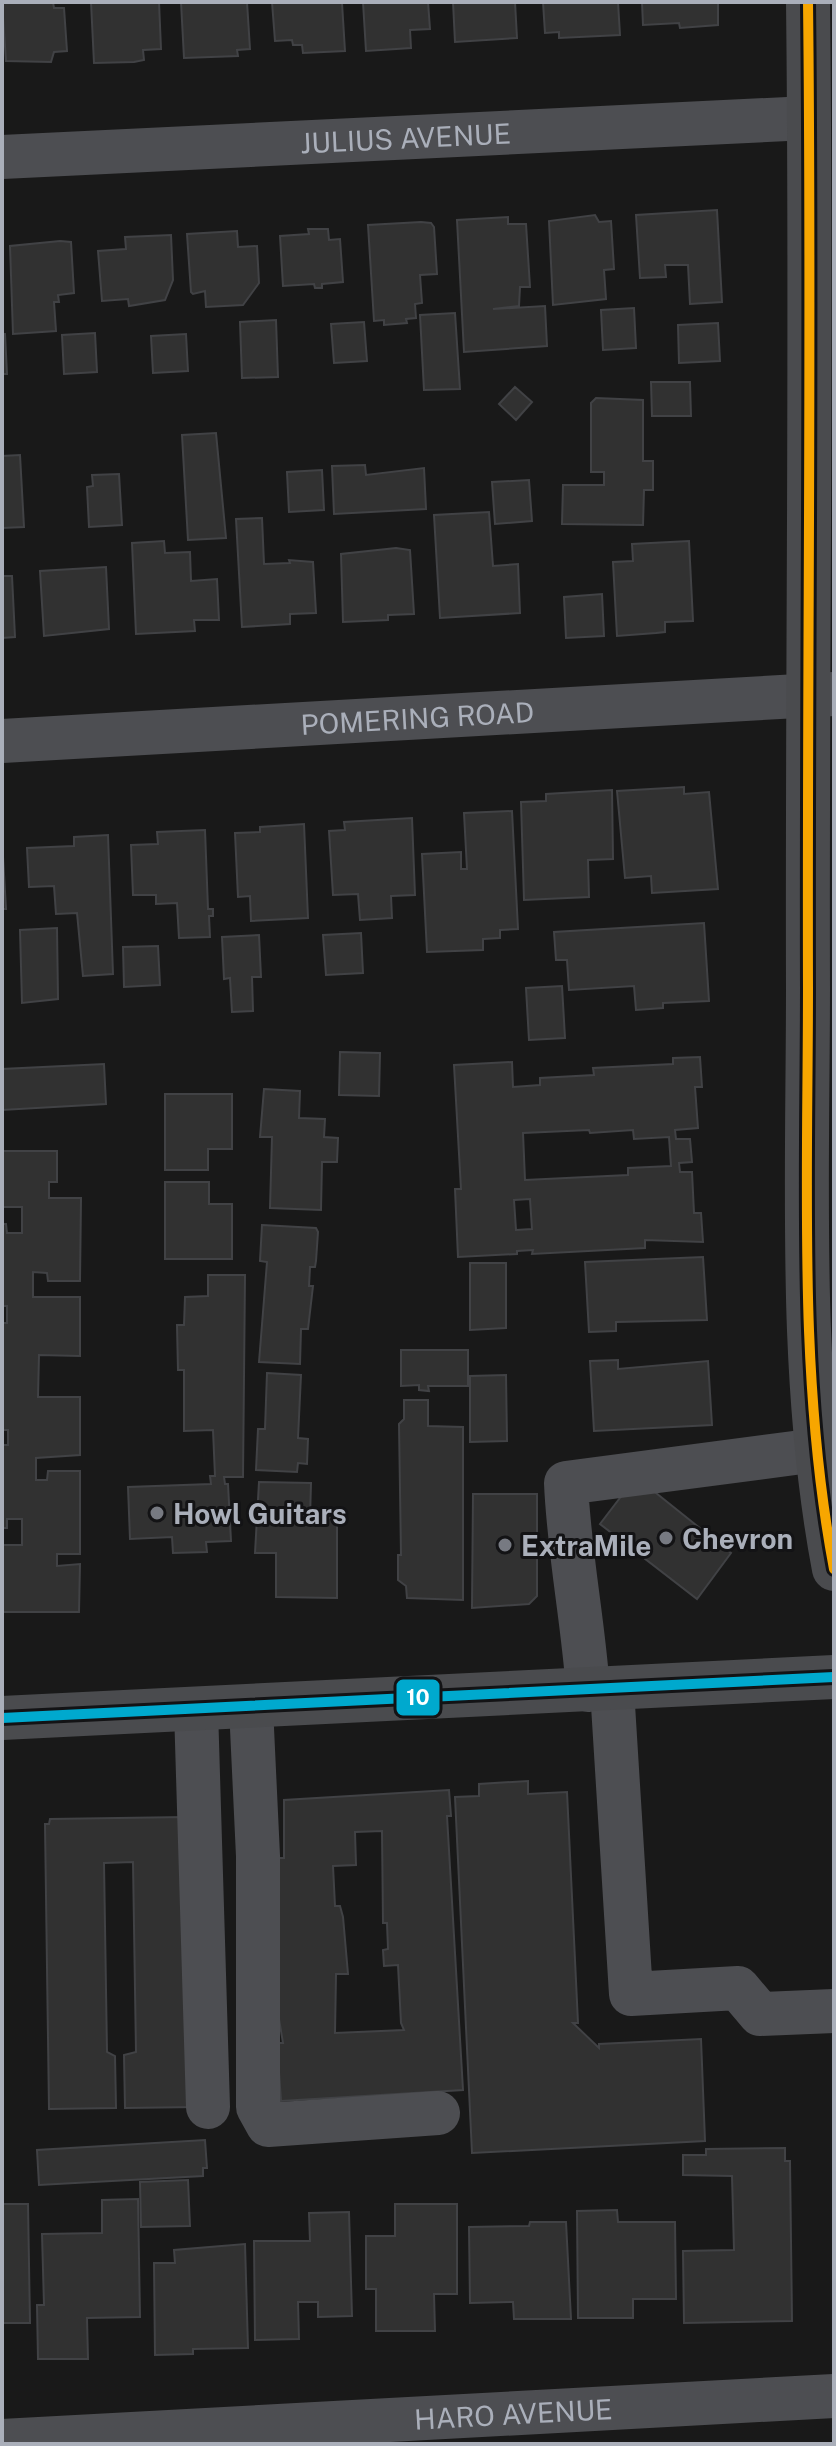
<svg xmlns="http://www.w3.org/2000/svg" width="836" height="2446" font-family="'Public Sans',sans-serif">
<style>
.building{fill:#313131;stroke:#414245;stroke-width:2;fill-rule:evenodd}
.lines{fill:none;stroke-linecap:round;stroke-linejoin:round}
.minor{stroke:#4d4e52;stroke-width:44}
.major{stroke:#4a4b4e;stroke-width:44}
.bus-1-casing{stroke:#131315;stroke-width:16}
.bus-2-casing{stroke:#131315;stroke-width:16}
.bus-1{stroke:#f7a600;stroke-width:10}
.bus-2{stroke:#00a9ce;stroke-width:10}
.poi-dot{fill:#777a82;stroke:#131315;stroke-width:3}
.labels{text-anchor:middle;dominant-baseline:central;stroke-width:6;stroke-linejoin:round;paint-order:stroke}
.street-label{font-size:28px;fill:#aaafba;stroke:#131315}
.poi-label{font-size:28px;font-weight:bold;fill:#aaafba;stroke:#131315;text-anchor:start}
.line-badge{stroke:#131315;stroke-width:3}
.badge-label{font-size:22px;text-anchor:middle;font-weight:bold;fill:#fff}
</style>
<rect width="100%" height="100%" fill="#191919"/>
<path class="building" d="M2 2H53L54 8H64L67 51 54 52 51 62 6 61Z
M91 2H159L161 49 143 50 144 60 134 62 94 63Z
M181 2H247L250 49 237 50 238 56 184 58Z
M272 2 342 3 345 51 303 53 302 45H293L292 40 275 41Z
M363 2H428L430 29 410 30 411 48 366 51Z
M453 2H515L517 38 455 42Z
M543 2H618L620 35 559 38V32L545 33Z
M642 2H718V25L680 28 679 23 643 25Z
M717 210 722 302 690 304 688 265H665L666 277 640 278 636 215Z
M595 215 599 222 611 221 614 269 604 270 606 299 553 305 549 221Z
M508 217V224H526L530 287H520L519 306 493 309 545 306 547 346 464 352 457 220Z
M421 222 431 223 434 227 437 274 420 275 422 303 415 304 416 318 406 319 407 323 384 325V320L374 321 368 225Z
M308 229H328L329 240 340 239 343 282 322 284V288H315L314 284 283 286 280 236 309 234Z
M237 231 238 247 257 246 259 283 243 305 206 307 205 291 193 294 191 292 187 234Z
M171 235 173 280 165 300 129 306 128 299 102 301 98 251 126 249 125 237Z
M60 241 71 242 74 293 58 295 59 302H54L56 331 13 334 10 246Z
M634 308 636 348 603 350 601 310Z
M455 313 460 389 424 390 420 315Z
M276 320 278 377 242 378 240 322Z
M364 322 367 361 334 363 331 324Z
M718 323 720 361 679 363 678 325Z
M95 333 97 372 64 374 62 335Z
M2 334H5L7 374H2Z
M186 334 188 371 153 373 151 336Z
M651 382H690L691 416H652Z
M515 387 532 402 516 420 499 404Z
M596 398 643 400V461H653V490H644L643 525 562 524 563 485H604V472H591V403Z
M216 433 226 538 188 540 182 435Z
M20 455 24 527 2 528V456Z
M365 465 366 475 424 468 426 509 334 514 332 466Z
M322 470 324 510 289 512 287 472Z
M119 474 122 525 89 527 87 487 93 486 92 475Z
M529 480 532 521 495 524 492 482Z
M489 512 493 566 518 564 520 613 440 618 434 515Z
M262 518 264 564 290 563 289 560 313 562 316 613 290 614V624L242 627 236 519Z
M164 541 165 553 190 552 191 581 217 579 219 620H194L195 631 136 634 132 543Z
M689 541 693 621 665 622V632L656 633 617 636 613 562 633 561 632 544Z
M396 548 410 550 414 614 388 615V620L343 622 341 554Z
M106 567 109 629 44 636 40 571Z
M2 576H12L15 637 2 638Z
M602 594 604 636 566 638 564 597Z
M684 787V794L709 792 718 889 652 893 651 876 625 878 617 791Z
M612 790 613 859 588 860 589 897 524 900 521 802 546 801V794Z
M512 811 518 929 500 930V938L483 939V950L427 952 422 854 461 852V869H467L464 813Z
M412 818 415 895 391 896 392 918 360 920 358 894 333 895 329 831 345 830 344 822Z
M304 824 308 918 251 921 250 896 238 897 235 833 260 832V827Z
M205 830 208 909H213V916H209L210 937 179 938 177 903 156 904V895H133L131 845 158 844 157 832Z
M108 835 113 974 83 976 77 913 56 914 54 886 29 887 27 848 74 846V837Z
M2 839 6 909H2Z
M704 923 709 1001 663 1003V1008L636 1010 634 986 569 990 567 960H556L554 932Z
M57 928 58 999 22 1003 20 930Z
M361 933 363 973 326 975 323 935Z
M259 935 261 977H252L253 1011 232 1012 230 978 224 979 222 937Z
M158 946 160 985 124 987 123 947Z
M562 986 565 1038 529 1040 526 988Z
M340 1052 380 1053 379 1096 339 1095Z
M700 1057 702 1087H695L698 1128 675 1130 676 1139H690L692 1162 679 1163 680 1172H692L694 1213H701L703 1242 645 1240V1248L532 1254 533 1250 517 1251V1254L458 1257 455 1189H461L454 1065 512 1062 513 1087 540 1085V1078L594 1075 593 1068 673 1064V1058ZM589 1130 590 1133 633 1130 634 1139 669 1137 671 1166 628 1168V1175L525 1180 523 1133ZM530 1199 532 1229 516 1230 514 1200Z
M104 1064 106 1104 2 1110V1069Z
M264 1089 300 1091 299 1118 325 1119 324 1137 338 1138 337 1162H322L321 1210 270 1208 272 1137H260Z
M165 1094H232V1149H208V1170H165Z
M2 1151H57V1182H49V1198H81L80 1281H48L47 1273 33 1272V1297H80V1356L39 1355 38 1397H80V1455L36 1458V1480H47L48 1471H80V1554H57V1566L80 1564 79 1612H2V1545H22V1519H7V1528H2V1445H8V1430H2V1323H7V1306H2V1224H6L7 1233H22V1207H2Z
M165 1182H209V1204H232V1259H165Z
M262 1225 316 1228 318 1232 316 1261 315 1267H310L309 1286H313L308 1329H301L300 1364 259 1362 267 1262 260 1261Z
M703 1257 707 1320 616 1322V1331L589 1332 585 1262Z
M470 1263H506V1328L470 1330Z
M208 1275H245L243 1477H224L225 1484H228L231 1541 206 1542 207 1552 173 1553 172 1537 130 1539 128 1487 211 1484 210 1476H215L213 1430 184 1431V1370H178L177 1325H184L185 1297 208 1296Z
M401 1350H468V1386H428L429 1391 419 1390V1385L401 1386Z
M618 1360V1369L708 1361 712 1425 594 1431 590 1361Z
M267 1373 301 1375 298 1438 308 1439 307 1464 298 1463 297 1472 256 1470 258 1429H265Z
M506 1375 507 1441 470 1442V1376Z
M404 1400H428V1426L463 1427V1600L407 1598 406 1586 398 1580V1555H401L399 1424 404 1419Z
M636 1477 731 1553 697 1599 600 1524Z
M259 1482 311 1483 310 1518H337V1598L276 1597V1553H255Z
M473 1494H537V1596L529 1604 472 1608Z
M528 1781V1794L567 1792 578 2023H573L599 2048V2044L701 2039 705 2141 472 2153 455 1797 479 1796V1784Z
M449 1790 451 1816H447L463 2090 281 2101 277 2043H283L279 2019 278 1858H284V1800ZM382 1831 383 1923H387L388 1949 383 1950 384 1966 398 1965 401 2023 404 2030 335 2033 336 1974H348L343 1917 340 1906H335L333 1866 356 1865 355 1832Z
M185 1817 196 2107 125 2108 124 2055 136 2052 133 1862 104 1863 107 2052 115 2056 116 2108 49 2109 45 1824H49L50 1819Z
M205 2140 207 2168H203V2176L39 2185 37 2150Z
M785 2148V2161H790L792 2321 684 2323 683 2251 734 2250 732 2176 683 2175V2155H706V2149Z
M188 2180 190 2226 141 2227 140 2182Z
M138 2199 140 2317 87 2318 88 2359H38L37 2305H44L42 2234 102 2233V2200Z
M2 2204H28L30 2323H2Z
M395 2204H457V2294H434L435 2331H376V2289H366V2236H395Z
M617 2210 618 2222H675L676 2299H633V2318H578L577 2211Z
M349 2212 352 2316 318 2317V2302H298L299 2339 255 2340 254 2241H310L309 2213Z
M530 2222H566L571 2319H514L513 2302 470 2303 469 2227 529 2226Z
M245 2244 248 2348 193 2349V2354L155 2355 154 2263H175L174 2250Z"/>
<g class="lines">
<g class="minor">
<path id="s1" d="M2 157 808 118"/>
<path id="s2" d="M2 741 834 694"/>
<path d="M612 1689 631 1994 738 1988 760 2014 834 2011"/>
<path d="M588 1690C583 1620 569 1553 566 1483L817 1450"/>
<path d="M251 1707 258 1856V2107L268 2125 438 2113"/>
<path d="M196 1709 208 2107"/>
<path id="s3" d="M2 2441 834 2396"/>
</g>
<path class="major" d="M808 2C812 330 807 659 808 987 808 1179 798 1380 834 1569
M2 1718 834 1677"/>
<g class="bus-1-casing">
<path id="bus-1" d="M808 2C812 330 807 659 808 987 808 1179 798 1380 834 1569"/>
</g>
<g class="bus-2-casing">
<path id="bus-2" d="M2 1718 834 1677"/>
</g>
<use href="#bus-1" class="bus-1"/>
<use href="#bus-2" class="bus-2"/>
</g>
<g class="poi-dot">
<circle cx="157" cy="1513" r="8"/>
<circle cx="666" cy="1538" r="8"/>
<circle cx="505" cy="1545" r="8"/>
</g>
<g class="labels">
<g class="street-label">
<text stroke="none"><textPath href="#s1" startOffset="404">JULIUS AVENUE</textPath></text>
<text stroke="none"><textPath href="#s2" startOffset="416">POMERING ROAD</textPath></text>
<text stroke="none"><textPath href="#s3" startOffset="512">HARO AVENUE</textPath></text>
</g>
<g class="poi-label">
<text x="173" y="1513">Howl Guitars</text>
<text x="682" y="1538">Chevron</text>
<text x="521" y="1545">ExtraMile</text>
</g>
</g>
<rect class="line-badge" x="395" y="1678" width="46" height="39" rx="8" fill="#00a9ce"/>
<g class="badge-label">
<text x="418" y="1705">10</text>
</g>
<rect width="836" height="2446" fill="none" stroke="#aaafba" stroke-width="8"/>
</svg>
